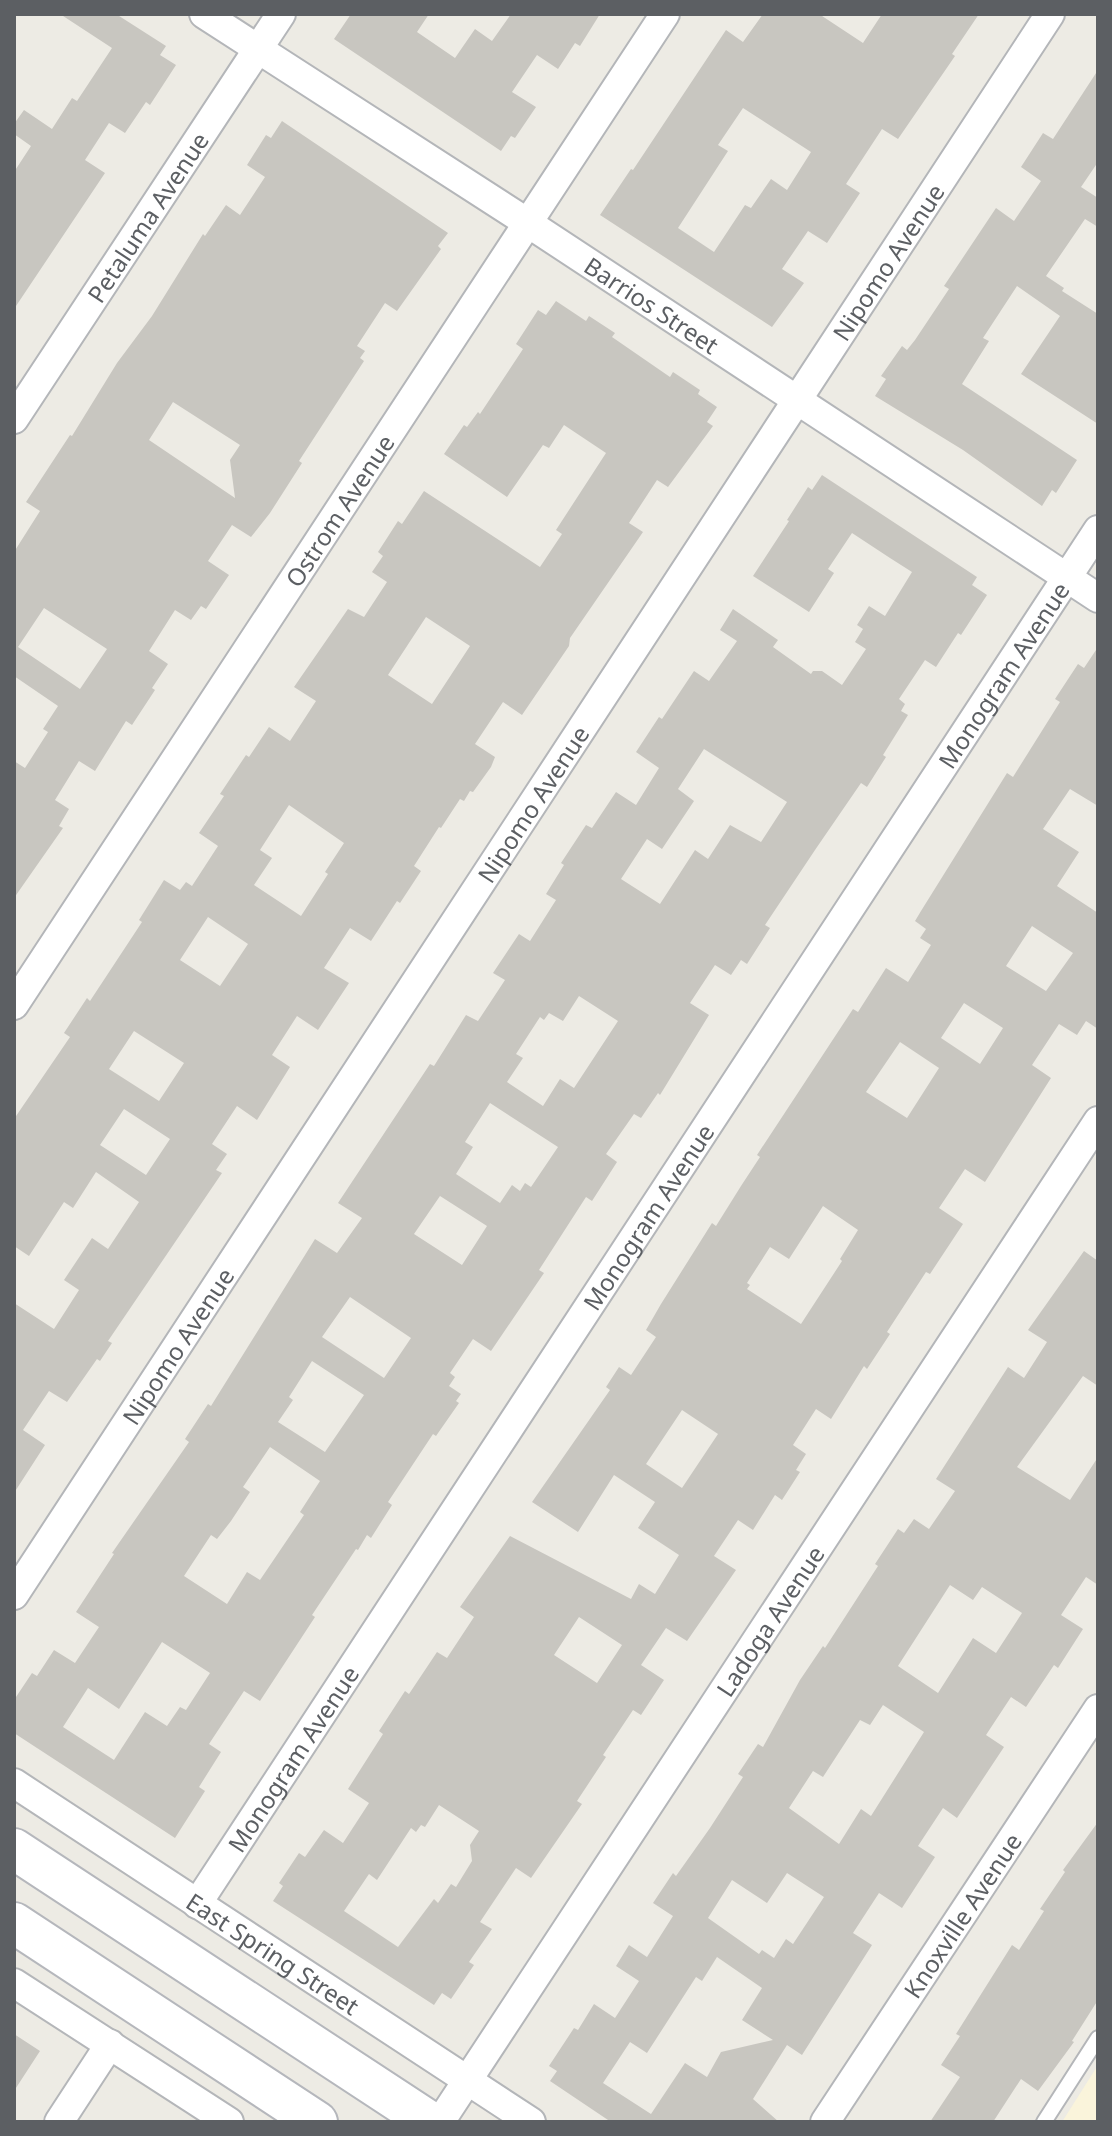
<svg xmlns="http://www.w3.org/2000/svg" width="1112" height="2136" font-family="'Noto Sans',sans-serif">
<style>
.commercial{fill:#faf4db}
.building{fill:#c8c6c0;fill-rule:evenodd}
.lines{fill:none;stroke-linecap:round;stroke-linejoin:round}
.service-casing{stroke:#b4b6b9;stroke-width:18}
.minor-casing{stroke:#b4b6b9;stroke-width:32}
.secondary-casing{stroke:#b5b7bc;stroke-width:44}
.service{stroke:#fff;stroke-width:14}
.minor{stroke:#fff;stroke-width:28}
.secondary{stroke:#fff;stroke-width:40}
.labels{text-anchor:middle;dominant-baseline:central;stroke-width:8;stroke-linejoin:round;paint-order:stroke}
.street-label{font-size:24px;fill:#5c5f63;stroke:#fff}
</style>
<rect width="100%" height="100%" fill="#edebe4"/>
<path class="commercial" d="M1098 2065V2122H1062Z"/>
<path class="building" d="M60 14H116L166 46 160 55 176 65 150 105 146 102 125 133 109 123 85 160 105 173 14 309V172L31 146 14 134V124L24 110 52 129 72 98 77 101 112 48Z
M351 14H429L417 32 455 58 475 29 492 41 511 14H600L580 46 575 43 558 69 537 55 512 92 536 107 515 138 511 136 501 151 334 39Z
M763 14H819L863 43 882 14H979L952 54 955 56 898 139 882 129 846 184 860 193 827 243 808 231 782 269 804 283 772 327 600 215 631 169 633 170 726 30 743 42ZM743 108 811 152 787 190 771 179 751 208 745 205 714 252 678 228 728 151 718 145Z
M1098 70V162L1081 187 1098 198V227L1085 219 1046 276 1064 288 1062 291 1098 314V424L1021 374 1060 316 1017 286 983 338 989 341 962 384 1077 460 1056 493 1052 490 1042 506 963 450 875 396 886 379 881 376 902 346 907 350 915 340 949 289 944 286 996 208 1014 221 1041 181 1021 167 1043 133 1053 139Z
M282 121 448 233 438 246 441 249 397 311 385 303 357 346 365 351 360 358 364 361 299 461 302 463 270 513 251 537 232 525 208 561 229 575 206 609 201 606 191 620 175 610 149 651 168 664 152 688 155 690 132 725 126 721 95 771 79 761 55 800 69 809 59 826 63 828 14 898V761L25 768 48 732 43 729 58 706 14 676V552L40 511 26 502 70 435 72 436 117 363 152 316 203 234 205 236 226 205 240 215 265 177 247 165 266 135 271 138ZM173 402 240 445 230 460 235 498 149 440ZM44 608 107 649 80 689 18 647Z
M556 301 586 321 589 316 615 333 612 337 670 377 673 372 700 390 698 394 717 407 707 422 713 426 668 487 657 480 629 523 643 532 570 638 569 646 522 715 503 702 475 744 495 757 491 767 473 792 470 791 464 801 460 799 441 828 439 827 414 866 421 871 400 903 397 901 371 941 350 928 324 968 349 983 318 1030 297 1016 272 1055 290 1067 257 1120 237 1106 212 1144 227 1154 216 1170 222 1173 108 1341 112 1343 100 1361 97 1359 67 1402 49 1391 23 1430 45 1445 14 1493V1303L54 1329 79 1290 64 1280 92 1238 108 1249 139 1202 96 1172 73 1208 64 1202 29 1256 14 1246V1119L70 1037 64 1033 87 998 90 1001 142 922 139 920 164 880 180 890 186 882 192 886 218 846 199 833 224 796 220 794 246 755 249 757 269 727 290 741 316 701 294 687 348 609 364 617 387 582 372 572 383 556 378 552 398 521 402 524 424 491 540 567 562 534 556 530 606 453 564 425 549 448 543 445 507 497 444 454 464 425 467 427 478 412 480 414 523 349 516 344 538 310 546 315ZM426 617 470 646 432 704 388 675ZM289 805 344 843 325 872 328 874 301 916 254 885 272 858 260 850ZM208 917 248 944 220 986 180 960ZM134 1031 184 1063 159 1101 109 1069ZM124 1109 170 1139 146 1175 100 1145Z
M822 475 977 577 972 585 987 595 961 635 958 633 936 667 925 660 899 699 905 704 901 711 908 715 883 755 886 757 867 787 861 783 815 850 765 925 770 928 747 964 741 960 731 975 715 965 690 1003 709 1015 660 1095 658 1093 641 1118 634 1114 606 1154 617 1162 592 1201 586 1197 539 1270 544 1273 491 1351 473 1339 450 1373 455 1377 449 1386 461 1394 456 1401 459 1403 436 1436 433 1434 388 1502 392 1505 371 1538 367 1535 358 1550 356 1549 312 1615 315 1617 260 1701 244 1691 209 1744 221 1752 199 1787 205 1791 175 1838 14 1733V1700L32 1673 37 1676 54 1650 75 1663 99 1627 76 1612 114 1554 112 1553 189 1442 185 1439 208 1404 211 1406 315 1239 337 1253 362 1218 338 1203 430 1064 434 1066 466 1015 478 1021 505 980 493 973 519 934 530 941 556 900 546 894 564 865 561 863 586 825 592 828 616 792 636 805 659 768 636 752 659 717 662 719 694 671 709 681 737 641 720 630 733 609 778 640 773 647 811 674 813 671H822L842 685 866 649 855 642 863 629 857 625 869 606 885 616 912 572 890 558 852 533 828 569 834 573 809 612 753 576 789 521 787 520 808 487 812 490ZM704 749 787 802 761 842 730 825 708 859 695 850 660 904 621 879 647 839 662 849 694 801 678 789ZM579 996 618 1021 574 1088 560 1079 543 1106 507 1082 523 1058 516 1054 540 1017 544 1020 549 1013 563 1021ZM490 1103 558 1147 531 1187 525 1183 520 1191 512 1185 500 1203 456 1174 473 1147 465 1142ZM440 1196 487 1226 462 1265 414 1234ZM350 1297 411 1338 384 1378 322 1337ZM312 1361 364 1395 325 1452 278 1422 293 1400 289 1397ZM270 1447 320 1481 300 1512 304 1515 260 1580 247 1572 227 1604 184 1576 211 1535 217 1539 231 1521 250 1492 243 1487ZM162 1642 210 1673 186 1710 180 1707 167 1726 145 1712 114 1760 63 1727 88 1688 119 1709Z
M1098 647V806L1070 789 1043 829 1079 852 1057 886 1098 913V1029L1086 1021 1077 1035 1059 1024 1032 1065 1051 1078 985 1182 965 1169 939 1208 963 1224 930 1274 926 1272 887 1332 890 1334 867 1369 864 1366 831 1419 816 1409 793 1445 806 1454 796 1470 800 1472 782 1500 775 1495 753 1530 738 1520 714 1556 736 1570 687 1641 666 1628 641 1665 664 1680 641 1715 633 1710 603 1755 606 1757 577 1801 582 1804 531 1878 516 1868 480 1922 492 1929 469 1962 474 1965 451 1999 442 1993 434 2005 273 1901 283 1886 279 1883 299 1853 305 1857 324 1830 343 1843 369 1803 348 1789 383 1734 379 1731 405 1691 409 1694 437 1652 447 1658 474 1617 460 1607 510 1536 631 1599 639 1584 655 1594 679 1555 638 1528 655 1502 614 1475 578 1532 532 1502 610 1390 606 1387 619 1367 631 1375 656 1337 646 1330 661 1304 712 1223 716 1226 741 1186 760 1157 757 1155 853 1009 858 1012 886 968 908 982 931 945 920 938 926 929 915 921 921 911 1007 773 1013 777 1060 702 1055 699 1078 664 1084 668ZM1032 926 1073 953 1046 991 1006 966ZM964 1003 1003 1028 980 1064 941 1038ZM900 1042 939 1068 907 1118 866 1092ZM823 1206 858 1230 840 1259 842 1261 801 1324 747 1289 750 1285 747 1283 770 1247 789 1259ZM682 1410 718 1434 682 1488 646 1464ZM579 1617 622 1645 597 1683 554 1655ZM439 1805 479 1831 470 1845 472 1861 456 1887 451 1884 438 1903 434 1899 398 1947 344 1911 369 1874 377 1880 411 1828 416 1832 421 1825 425 1827Z
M1084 1251 1098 1261V1386L1083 1376 1017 1467 1070 1500 1098 1457V1585L1086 1577 1061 1615 1083 1629 1058 1668 1054 1665 1026 1707 1011 1697 986 1735 1004 1747 957 1818 943 1808 918 1846 935 1857 902 1908 879 1893 853 1933 872 1945 802 2055 787 2045 753 2099 779 2122H611L550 2081 557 2071 549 2066 574 2028 578 2030 594 2004 615 2018 639 1981 616 1966 629 1945 647 1957 673 1916 653 1903 673 1873 676 1876 710 1828 743 1777 738 1774 758 1744 763 1747 800 1680 823 1646 825 1648 878 1566 875 1564 898 1529 904 1533 914 1519 929 1529 955 1491 936 1479 1008 1367 1024 1378 1047 1342 1028 1330ZM950 1585 973 1600 982 1587 1022 1613 996 1653 973 1638 938 1693 898 1666ZM883 1705 924 1732 871 1816 861 1809 839 1844 789 1808 813 1771 823 1777 860 1720 870 1725ZM787 1873 824 1897 793 1944 786 1939 774 1958 762 1950 759 1954 708 1918 732 1880 767 1903ZM717 1957 762 1988 742 2020 773 2040 721 2052 707 2077 685 2063 651 2114 603 2083 630 2042 647 2053 696 1977 702 1981Z
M1098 1822V2000L1072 2041 1074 2042 1038 2091 1021 2079 993 2122H930L960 2077 941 2065 960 2036 956 2034 1012 1945 1019 1950 1044 1911 1040 1909 1065 1872 1063 1870Z
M14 2034 40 2051 14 2091Z"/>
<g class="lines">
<g class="service-casing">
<path id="service" d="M1044 2122 1098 2038"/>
</g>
<g class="minor-casing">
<g id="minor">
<path id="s1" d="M204 14 528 223 1098 598"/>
<path id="s2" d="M14 419 281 14"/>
<path id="s3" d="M14 1005 665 14"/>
<path id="s4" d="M14 1595 1050 14"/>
<path id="s5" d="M14 1783 531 2122"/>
<path id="s6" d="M197 1904 1098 530"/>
<path d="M14 1983 229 2122"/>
<path d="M59 2122 110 2044"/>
<path id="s7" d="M440 2122 1098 1121"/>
<path id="s8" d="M825 2122 1098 1709"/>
</g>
</g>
<g class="secondary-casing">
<path id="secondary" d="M14 1849 430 2122
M14 1923 317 2122"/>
</g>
<use href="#service" class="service"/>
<use href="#minor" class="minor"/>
<use href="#secondary" class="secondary"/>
</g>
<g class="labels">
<g class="street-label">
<text stroke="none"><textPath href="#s2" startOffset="242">Petaluma Avenue</textPath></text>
<text stroke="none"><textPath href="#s4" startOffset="1594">Nipomo Avenue</textPath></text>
<text stroke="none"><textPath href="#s1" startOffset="534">Barrios Street</textPath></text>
<text stroke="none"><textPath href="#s3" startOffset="592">Ostrom Avenue</textPath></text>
<text stroke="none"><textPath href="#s6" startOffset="1470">Monogram Avenue</textPath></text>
<text stroke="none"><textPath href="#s4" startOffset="946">Nipomo Avenue</textPath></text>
<text stroke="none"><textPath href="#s6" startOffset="822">Monogram Avenue</textPath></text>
<text stroke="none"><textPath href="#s4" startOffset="298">Nipomo Avenue</textPath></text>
<text stroke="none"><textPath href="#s7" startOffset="600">Ladoga Avenue</textPath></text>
<text stroke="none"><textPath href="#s6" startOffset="174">Monogram Avenue</textPath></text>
<text stroke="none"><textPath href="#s8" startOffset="248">Knoxville Avenue</textPath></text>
<text stroke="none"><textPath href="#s5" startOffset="310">East Spring Street</textPath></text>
</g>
</g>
<rect width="1112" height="2136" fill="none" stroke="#5c5f63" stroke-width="32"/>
</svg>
